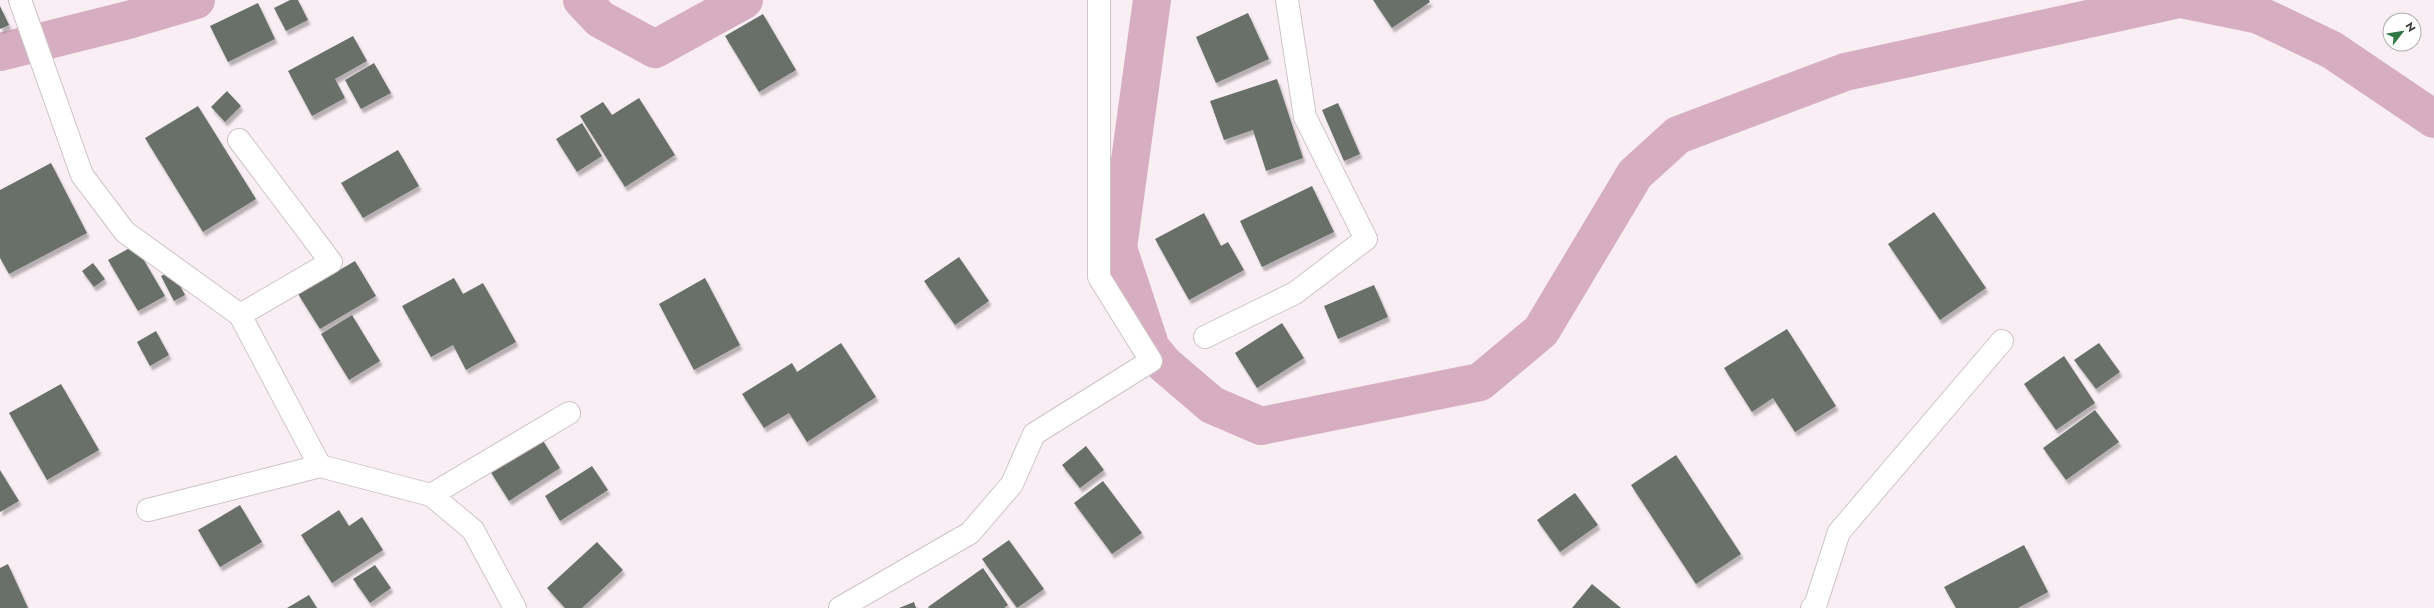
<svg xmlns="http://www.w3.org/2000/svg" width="2434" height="608" font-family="Jost,sans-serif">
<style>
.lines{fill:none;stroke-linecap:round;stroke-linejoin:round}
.canal{stroke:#d7aec1;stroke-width:38}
.building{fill:#687069;filter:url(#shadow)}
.street-casing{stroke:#cec3c8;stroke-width:24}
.street{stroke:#fff;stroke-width:22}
</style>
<defs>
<filter id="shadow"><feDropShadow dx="2.5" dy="4.5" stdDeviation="1" flood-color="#0004"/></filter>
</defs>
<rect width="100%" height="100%" fill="#f9eef3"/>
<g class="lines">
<path class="canal" d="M582 0 600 19 655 49 744 0
M1152 0 1118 248 1151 348 1164 364 1212 405 1261 426 1480 382 1541 331 1635 174 1678 135 1845 72 2175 0
M2185 0 2259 15 2332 50 2434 119
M0 52 128 20 196 0"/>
</g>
<path class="building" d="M290 0H298L308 20 286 31 274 8Z
M1373 0H1429L1430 2 1392 28Z
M258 3 275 39 228 62 210 26Z
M0 6 9 25 0 29Z
M1248 13 1269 59 1216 83 1196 37Z
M763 14 796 70 759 92 725 36Z
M353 36 367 61 335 79 345 98 312 116 288 71Z
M374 63 391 93 361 109 345 80Z
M1277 79 1303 158 1266 171 1253 130 1224 140 1210 101Z
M227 91 241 106 225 122 211 107Z
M639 98 675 155 625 187 580 116 603 102 612 115Z
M1338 103 1360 154 1344 161 1322 110Z
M198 106 256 199 203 232 145 138Z
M582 123 602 156 577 172 556 139Z
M398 150 419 186 363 218 341 183Z
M51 163 87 233 9 274 0 258V190Z
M1312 186 1334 232 1262 267 1240 221Z
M1934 212 1986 288 1940 320 1888 244Z
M1204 213 1221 246 1228 242 1244 270 1189 300 1155 239Z
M135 245 165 296 138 311 108 260Z
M959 257 989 301 955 325 924 281Z
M355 261 376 296 320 329 298 294Z
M93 263 105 279 94 287 82 271Z
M172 271 185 295 174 301 161 276Z
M454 278 463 294 483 283 516 342 466 370 453 345 431 357 402 306Z
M705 278 740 345 694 370 659 304Z
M1374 285 1388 317 1338 339 1324 306Z
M352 315 380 361 349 380 321 334Z
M1282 323 1304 358 1257 388 1235 353Z
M1787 329 1836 406 1795 432 1773 398 1752 412 1724 368Z
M156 331 169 355 150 366 137 342Z
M841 343 876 397 807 442 789 413 764 428 742 394 792 363 797 372Z
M2099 343 2120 372 2096 389 2074 360Z
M2064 356 2095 403 2056 430 2024 384Z
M61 384 99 450 47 480 9 413Z
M2095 410 2119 442 2066 480 2043 448Z
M542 439 560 468 509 501 490 471Z
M1086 446 1104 470 1080 488 1062 465Z
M1676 455 1741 554 1696 584 1631 485Z
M592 466 608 490 560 521 545 496Z
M0 470 19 501 0 512Z
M1103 481 1142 533 1112 554 1074 503Z
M1575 493 1598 525 1560 552 1537 520Z
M240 505 262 542 220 567 198 530Z
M339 510 349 526 362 517 383 550 332 583 301 535Z
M1009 540 1044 589 1017 608 982 559Z
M597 542 623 570 582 608H565L547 588Z
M2024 545 2048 592 2018 608H1956L1944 587Z
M8 564 28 608H0V568Z
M375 565 391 588 370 603 353 579Z
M983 568 1008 605 1004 608H929L928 607Z
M1592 584 1621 608H1572Z
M309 595 317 608H287Z
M914 602 916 608H899Z"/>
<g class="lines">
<g class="street-casing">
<path id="street" d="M20 0 82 175 125 232 240 315 320 466 431 495 473 530 515 608
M239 140 331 262 240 315
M1205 337 1295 293 1366 239 1305 117 1287 0
M431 495 569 413
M148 510 320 466
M840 608 970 533 1012 484 1034 434 1151 361 1099 277V0
M1812 608 1815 606 1839 532 2002 341"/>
</g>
<use href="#street" class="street"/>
</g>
<g transform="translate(2402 32) rotate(59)"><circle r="19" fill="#fefffe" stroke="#b0afb0"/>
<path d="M0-3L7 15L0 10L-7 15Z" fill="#2e7642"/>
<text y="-6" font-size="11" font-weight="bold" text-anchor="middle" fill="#3c383a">N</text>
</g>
</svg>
